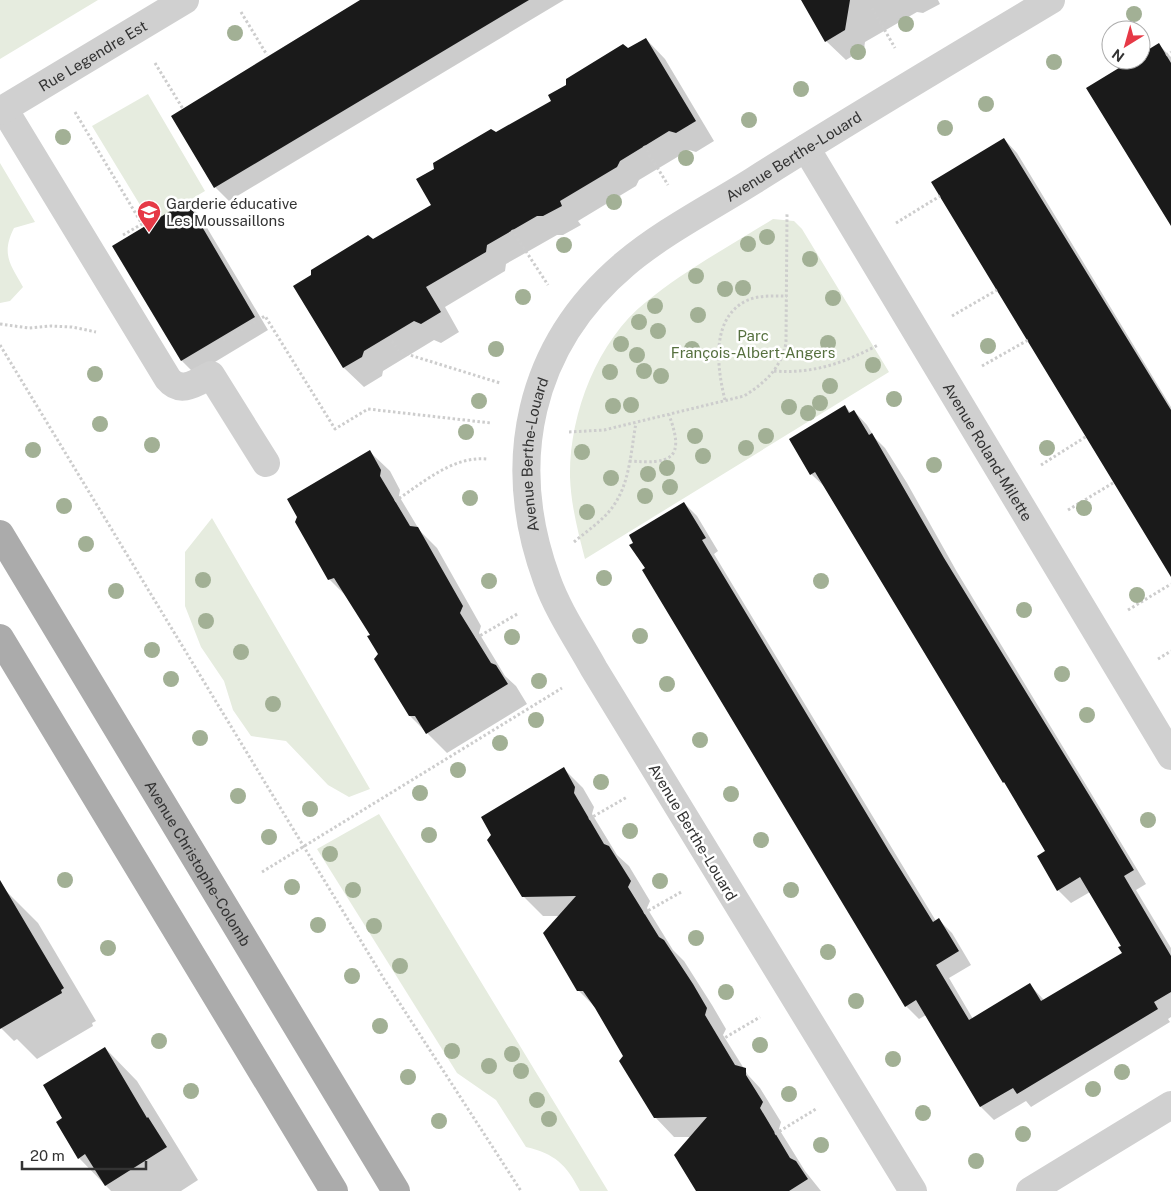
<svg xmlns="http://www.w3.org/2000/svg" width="1171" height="1191" font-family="'Public Sans',sans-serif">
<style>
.green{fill:#e6ecdf}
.shadow{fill:#0003}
.building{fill:#1a1a1a}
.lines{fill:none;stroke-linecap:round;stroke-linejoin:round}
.path{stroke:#cdcdcd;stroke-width:3;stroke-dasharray:2.5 2.5;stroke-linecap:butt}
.minor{stroke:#d0d0d0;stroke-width:28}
.major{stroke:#ababab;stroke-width:28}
.tree{fill:#a2b095}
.labels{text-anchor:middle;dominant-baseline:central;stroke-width:5;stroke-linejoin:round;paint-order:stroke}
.street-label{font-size:15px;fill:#333;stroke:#fff}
.poi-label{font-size:15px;fill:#333;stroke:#fff;text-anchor:start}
.park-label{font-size:15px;fill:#56703f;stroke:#fff}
</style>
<rect width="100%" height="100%" fill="#fff"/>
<path class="green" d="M0 0H98L0 59Z
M148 94 205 191 151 223 92 126Z
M0 163 35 222 14 228C1 254 10 264 23 287L10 301 0 303Z
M773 219 794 221 802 229 889 372 585 559C578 532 571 505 570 477 569 415 597 341 646 302 685 270 730 246 773 219Z
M212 518 370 789 349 797 328 785 286 741 251 736 233 710 224 681 201 647 185 606V552Z
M379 814 608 1191H580C566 1164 555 1154 526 1147L496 1100 457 1073 317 849Z"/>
<path class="shadow" d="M361 0H564L229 201 215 187 173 116 257 67 255 64Z
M802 0H938L940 4 923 13 917 12 865 42 864 49 846 60 826 41Z
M646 39 665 59 714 141 696 152 689 150 639 180 636 186 578 221 581 225 563 235H557L506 264 505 271 445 307 459 332 441 343 434 340 383 371 382 376 364 387 344 368 295 287 433 205 496 134 553 101Z
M1159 45 1171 57V225L1134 60H1141V56Z
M1004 139 1017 153 1171 407V576Z
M187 203 200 216 268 330 195 374 182 361Z
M845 406 851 413 854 411 867 425 875 438 885 448 907 483 957 572 1146 884 1136 890 1171 948V1017L1168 1019 1170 1022 1031 1107 1026 1101 994 1120 981 1107 926 1015 919 1019 906 1006 646 568 684 503 697 516 718 551 714 554 936 921 939 920 952 933 971 965 949 978 973 1019 1030 985 1044 1000 1123 953 1122 946 1090 892 1071 903 1058 890 1047 852 1009 788 1004 782 825 487 811 474Z
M370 452 390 471 400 490 399 496 420 531 437 548 481 626 479 633 505 676 516 686 527 704 447 753 410 716 371 635 348 598 329 579Z
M564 769 583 788 594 807 592 814 617 855 629 866 650 901 647 908 673 950 684 961 712 1005 726 1029 723 1035 748 1075 760 1088 781 1122 779 1129 805 1171 821 1191H698L692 1137H674L655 1117 625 1057 596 1008 578 990 560 916H543L523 896Z
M6 891 38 923 96 1021 92 1023 93 1026 37 1059 17 1039 14 1041 0 1027V892Z
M105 1048 137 1081 198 1180 181 1191H111L79 1158 64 1118Z"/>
<path class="building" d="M360 0H529L214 188 171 116Z
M801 0H850L845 30 825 42Z
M646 38 696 121 676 133 669 131 620 161 617 167 560 201 562 206 543 216H537L487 245 486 252 426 287 441 312 421 324 414 321 364 351 362 357 343 368 293 286 311 275V270L368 235 373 239 431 205 416 179 434 169 433 163 491 129 496 132 551 101 548 95 566 85V79L623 44 628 48Z
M1159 43 1171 63V226L1086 88 1132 60H1141V54Z
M1004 138 1171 410V577L931 182Z
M187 201 255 317 181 361 112 246Z
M845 405 849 413 854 410 869 435 872 433 944 558 1097 808 1134 870 1124 876 1171 956V992L1154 1002 1158 1009 1017 1094 1013 1088 980 1107 916 1000 905 1007 642 570 645 568 629 545 633 543 629 535 684 502 706 538 702 540 889 851 933 922 939 918 959 951 936 965 969 1020 1030 983 1041 1001 1122 953 1118 947 1121 946 1080 877 1057 891 1037 856 1045 851 1004 782 1003 783 815 472 810 475 789 439Z
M370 450 381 470 380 476 410 526 418 527 463 606 460 613 491 663 496 665 508 684 426 734 415 716H409L374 659 378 654 367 636 370 635 334 578 328 580 295 522 297 517 287 499Z
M564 767 575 787 574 793 604 844 609 846 631 881 628 887 659 937 664 940 693 984 707 1008 705 1015 735 1065 746 1068V1075L763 1102 760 1108 790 1158 796 1161 808 1179 789 1191H696L674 1155 707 1117 654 1118 619 1061 623 1056 595 1008 583 991H577L543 933 576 896 522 897 487 840 491 835 481 817Z
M0 880 64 988 61 990 62 993 0 1029Z
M105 1047 147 1118 148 1117 167 1147 105 1186 85 1154 78 1159 56 1122 62 1118 43 1085Z"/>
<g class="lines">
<path class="path" d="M872 8 895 48
M241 12 267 55
M1166 55 1171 52
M155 63 183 109
M75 112 142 224 123 235
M644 146 668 185
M896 223 940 196
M512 230 548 285
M952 316 997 290
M0 324 29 328 51 326 72 327 96 332
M389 337 400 352 500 383
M223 340 265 316 335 429 368 409 491 423
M0 345 384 979 521 1191
M982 366 1028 340
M774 371C813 374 844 363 878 345
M725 400C717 368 710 317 748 300 760 295 774 296 787 296
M569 432 604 430 744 396C765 383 781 368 786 343L787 214
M629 461C670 464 686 460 669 415
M1041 465 1087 436
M395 501C423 483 452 456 487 459
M1068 510 1113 483
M574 542C588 530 604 520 614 505 630 482 631 450 636 423
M1128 610 1171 584
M476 638 519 613
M1158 659 1171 651
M589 819 627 797
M262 872 562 688
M644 913 683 891
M721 1040 760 1017
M775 1134 816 1109"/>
<g class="minor">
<path d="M4 109 168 379C181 395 197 382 211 375L266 463"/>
<path id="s1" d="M0 111 185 0"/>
<path id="s2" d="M806 148 1171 756"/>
<path id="s3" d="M913 1191 594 669C578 640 558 611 547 580 504 463 528 346 625 264 663 232 710 208 753 181 851 119 951 60 1051 0"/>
<path d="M1030 1191 1171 1105"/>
</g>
<g class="major">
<path id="s4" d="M0 534 396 1191"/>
<path d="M0 638 334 1191"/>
</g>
</g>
<g class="tree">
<circle cx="1134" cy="14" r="8"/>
<circle cx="906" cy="24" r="8"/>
<circle cx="235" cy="33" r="8"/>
<circle cx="858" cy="52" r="8"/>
<circle cx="1054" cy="62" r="8"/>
<circle cx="801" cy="89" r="8"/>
<circle cx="986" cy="104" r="8"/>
<circle cx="749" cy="120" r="8"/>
<circle cx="945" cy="128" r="8"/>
<circle cx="63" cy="137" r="8"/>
<circle cx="686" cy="158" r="8"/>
<circle cx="614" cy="202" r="8"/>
<circle cx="767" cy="237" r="8"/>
<circle cx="748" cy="244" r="8"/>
<circle cx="564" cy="245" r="8"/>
<circle cx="810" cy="259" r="8"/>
<circle cx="696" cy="276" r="8"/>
<circle cx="743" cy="288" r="8"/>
<circle cx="725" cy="289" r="8"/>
<circle cx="523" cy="297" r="8"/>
<circle cx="833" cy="298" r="8"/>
<circle cx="655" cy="306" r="8"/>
<circle cx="698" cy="315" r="8"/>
<circle cx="639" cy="322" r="8"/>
<circle cx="658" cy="331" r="8"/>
<circle cx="828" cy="343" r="8"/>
<circle cx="621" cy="344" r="8"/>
<circle cx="988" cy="346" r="8"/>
<circle cx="496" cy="349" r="8"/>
<circle cx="692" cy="349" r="8"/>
<circle cx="637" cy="355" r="8"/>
<circle cx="873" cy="365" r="8"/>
<circle cx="644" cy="371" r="8"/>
<circle cx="610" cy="372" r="8"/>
<circle cx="95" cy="374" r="8"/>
<circle cx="661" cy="376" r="8"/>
<circle cx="830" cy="386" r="8"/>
<circle cx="894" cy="399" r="8"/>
<circle cx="479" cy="401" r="8"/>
<circle cx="820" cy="403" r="8"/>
<circle cx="631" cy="405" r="8"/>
<circle cx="613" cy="406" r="8"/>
<circle cx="789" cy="407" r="8"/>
<circle cx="808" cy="413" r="8"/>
<circle cx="100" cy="424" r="8"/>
<circle cx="466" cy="432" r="8"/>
<circle cx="695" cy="436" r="8"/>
<circle cx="766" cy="436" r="8"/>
<circle cx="152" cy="445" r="8"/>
<circle cx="746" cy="448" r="8"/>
<circle cx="1047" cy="448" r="8"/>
<circle cx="33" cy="450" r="8"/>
<circle cx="582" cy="452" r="8"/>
<circle cx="703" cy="456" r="8"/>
<circle cx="934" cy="465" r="8"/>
<circle cx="667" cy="468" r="8"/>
<circle cx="648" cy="474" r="8"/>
<circle cx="611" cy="478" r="8"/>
<circle cx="670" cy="487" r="8"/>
<circle cx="645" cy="496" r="8"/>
<circle cx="470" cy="498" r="8"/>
<circle cx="64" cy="506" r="8"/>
<circle cx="1084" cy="508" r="8"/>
<circle cx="587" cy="512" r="8"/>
<circle cx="86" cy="544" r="8"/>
<circle cx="604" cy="578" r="8"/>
<circle cx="203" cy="580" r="8"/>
<circle cx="489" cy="581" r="8"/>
<circle cx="821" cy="581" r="8"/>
<circle cx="116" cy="591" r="8"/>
<circle cx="1137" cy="595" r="8"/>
<circle cx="1024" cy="610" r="8"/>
<circle cx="206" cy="621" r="8"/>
<circle cx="640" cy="636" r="8"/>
<circle cx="512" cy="637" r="8"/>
<circle cx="152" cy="650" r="8"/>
<circle cx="241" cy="652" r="8"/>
<circle cx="1062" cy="674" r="8"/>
<circle cx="171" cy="679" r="8"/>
<circle cx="539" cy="681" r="8"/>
<circle cx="667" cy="684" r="8"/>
<circle cx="273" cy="704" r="8"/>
<circle cx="1087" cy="715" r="8"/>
<circle cx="536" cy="720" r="8"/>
<circle cx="200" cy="738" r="8"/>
<circle cx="700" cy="740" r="8"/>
<circle cx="500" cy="743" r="8"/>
<circle cx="458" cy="770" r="8"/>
<circle cx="601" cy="782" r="8"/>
<circle cx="420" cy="793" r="8"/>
<circle cx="731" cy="794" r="8"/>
<circle cx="238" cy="796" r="8"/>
<circle cx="310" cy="809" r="8"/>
<circle cx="1148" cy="820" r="8"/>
<circle cx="630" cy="831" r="8"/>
<circle cx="429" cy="835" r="8"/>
<circle cx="269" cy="837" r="8"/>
<circle cx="761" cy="840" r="8"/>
<circle cx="330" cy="854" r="8"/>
<circle cx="65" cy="880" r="8"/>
<circle cx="660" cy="881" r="8"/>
<circle cx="292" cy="887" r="8"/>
<circle cx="353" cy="890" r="8"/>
<circle cx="791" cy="890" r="8"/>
<circle cx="318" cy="925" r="8"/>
<circle cx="374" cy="926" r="8"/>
<circle cx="696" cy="938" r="8"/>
<circle cx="108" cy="948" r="8"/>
<circle cx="828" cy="952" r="8"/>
<circle cx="400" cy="966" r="8"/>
<circle cx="352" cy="976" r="8"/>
<circle cx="726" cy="992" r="8"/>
<circle cx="856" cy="1001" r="8"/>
<circle cx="380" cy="1026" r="8"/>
<circle cx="159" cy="1041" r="8"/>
<circle cx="760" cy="1045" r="8"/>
<circle cx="452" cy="1051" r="8"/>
<circle cx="512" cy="1054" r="8"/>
<circle cx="893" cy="1059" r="8"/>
<circle cx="489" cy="1066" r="8"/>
<circle cx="521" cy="1071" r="8"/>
<circle cx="1122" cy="1072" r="8"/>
<circle cx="408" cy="1077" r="8"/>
<circle cx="1093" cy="1089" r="8"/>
<circle cx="191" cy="1091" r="8"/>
<circle cx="789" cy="1094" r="8"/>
<circle cx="537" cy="1100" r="8"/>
<circle cx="923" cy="1113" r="8"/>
<circle cx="549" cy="1119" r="8"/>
<circle cx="439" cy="1121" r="8"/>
<circle cx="1023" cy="1134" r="8"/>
<circle cx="821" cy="1145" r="8"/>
<circle cx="976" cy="1161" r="8"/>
</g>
<defs>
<g id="school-pin" transform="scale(1.25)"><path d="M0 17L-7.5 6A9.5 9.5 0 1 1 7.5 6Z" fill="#e63946" stroke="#fff"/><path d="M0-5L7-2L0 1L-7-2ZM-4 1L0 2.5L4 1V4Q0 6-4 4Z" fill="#fff"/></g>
</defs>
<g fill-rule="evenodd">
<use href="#school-pin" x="149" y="212"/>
</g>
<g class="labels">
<g class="street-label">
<text stroke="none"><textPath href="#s1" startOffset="108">Rue Legendre Est</textPath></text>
<text stroke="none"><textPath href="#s3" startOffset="1261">Avenue Berthe-Louard</textPath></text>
<text stroke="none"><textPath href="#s2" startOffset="354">Avenue Roland-Milette</textPath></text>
<text stroke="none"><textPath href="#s3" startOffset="841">Avenue Berthe-Louard</textPath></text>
<text transform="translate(693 832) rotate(59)">Avenue Berthe-Louard</text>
<text stroke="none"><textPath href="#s4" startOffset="384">Avenue Christophe-Colomb</textPath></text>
</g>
<g class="poi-label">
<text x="166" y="203">Garderie éducative<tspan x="166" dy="17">Les Moussaillons</tspan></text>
</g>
<g class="park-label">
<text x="753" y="335">Parc<tspan x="753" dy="17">François-Albert-Angers</tspan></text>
</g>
</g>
<g transform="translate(1126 45) rotate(217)"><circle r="24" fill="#ffffff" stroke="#adadad"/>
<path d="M0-4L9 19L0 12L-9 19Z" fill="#e63946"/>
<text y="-8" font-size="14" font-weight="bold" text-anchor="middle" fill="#333333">N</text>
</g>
<path d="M22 1161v8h124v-8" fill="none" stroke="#333333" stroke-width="2.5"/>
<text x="30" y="1161" font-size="15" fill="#333333" stroke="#ffffff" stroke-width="4" paint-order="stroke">20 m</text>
</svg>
